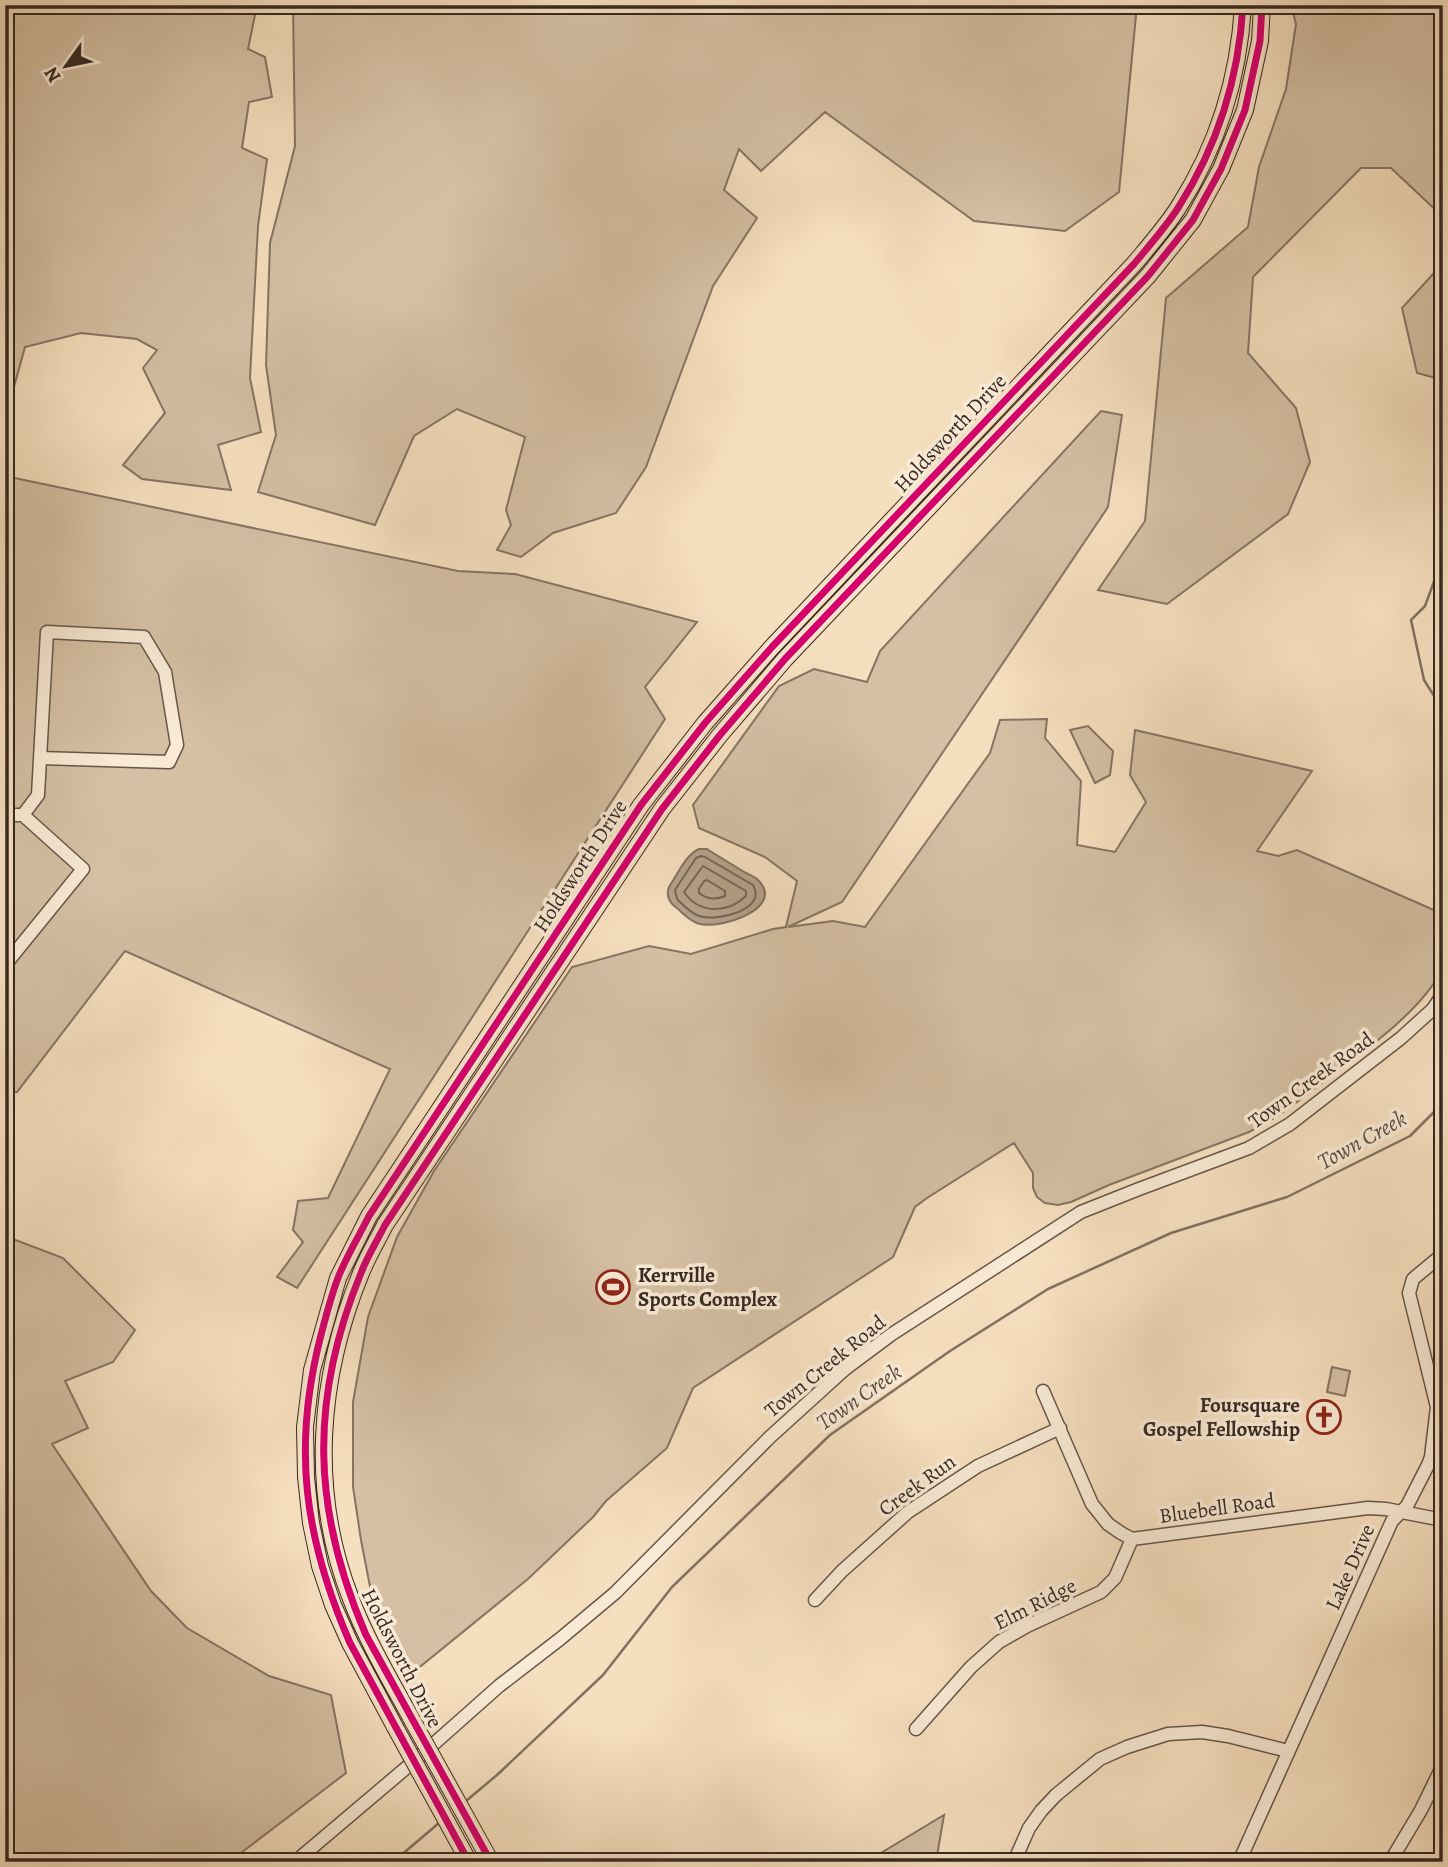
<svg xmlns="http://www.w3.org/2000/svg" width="1448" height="1867" font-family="Alegreya,serif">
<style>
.green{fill:#d5c0a4;stroke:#867464;stroke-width:2}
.water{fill:#b5a18a;stroke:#827161;stroke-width:2}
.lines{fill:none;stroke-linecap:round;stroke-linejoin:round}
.shore{stroke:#766556;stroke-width:2}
.stream{stroke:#827161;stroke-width:2.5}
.minor-casing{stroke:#66564a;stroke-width:15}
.major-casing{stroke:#362923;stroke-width:18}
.minor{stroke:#f9ead5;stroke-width:12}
.major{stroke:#f6dfbf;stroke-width:16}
.major-bridge-casing{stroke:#362923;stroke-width:18;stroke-linecap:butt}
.major-bridge{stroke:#f6dfbf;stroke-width:16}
.cycleway-casing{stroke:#f9ead5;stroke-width:11}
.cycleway{stroke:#d6006c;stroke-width:7}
.labels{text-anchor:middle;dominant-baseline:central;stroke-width:7;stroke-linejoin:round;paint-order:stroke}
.street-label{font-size:21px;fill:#362923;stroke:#f9ead5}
.poi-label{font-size:21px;font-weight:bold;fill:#362923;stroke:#f9ead5;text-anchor:start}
.water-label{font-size:23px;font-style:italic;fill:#5c4d42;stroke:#f9ead5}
</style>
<rect width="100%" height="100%" fill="#f6dfbf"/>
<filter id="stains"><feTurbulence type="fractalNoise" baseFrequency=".00286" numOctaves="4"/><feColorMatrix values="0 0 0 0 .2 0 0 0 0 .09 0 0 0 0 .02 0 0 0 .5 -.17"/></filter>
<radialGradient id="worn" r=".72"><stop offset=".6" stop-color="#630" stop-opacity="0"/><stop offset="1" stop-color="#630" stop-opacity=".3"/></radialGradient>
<path class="green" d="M5 5H257L248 49 265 57 272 97 249 102 242 148 267 159 258 226 250 378 261 432 218 445 231 490 142 479 123 465 165 413 143 368 157 350 137 339 81 333 25 347 9 405 5 435Z
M293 5H1137L1119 192 1065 231 974 221 825 112 761 171 739 149 724 190 757 218 713 286 646 467 616 513 553 533 521 557 497 550 511 525 506 510 525 437 457 409 414 436 375 525 258 492 276 435 266 365 270 243 295 146Z
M1291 5H1443V217L1391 168H1361L1253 277 1248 353 1296 408 1310 462 1288 514 1167 604 1098 590 1145 521 1166 298 1248 227 1259 167 1286 89 1296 24Z
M1443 263V380L1417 373 1402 308Z
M1101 411 1122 415 1108 507 842 902 788 927 833 921 865 927 990 753 1000 720 1047 719 1045 738 1081 781 1077 845 1115 852 1146 802 1130 775 1135 730 1312 771 1257 851 1278 856 1297 850 1443 914V968C1421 1012 1364 1051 1326 1080 1301 1099 1277 1119 1249 1132L1109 1185 1071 1202 1058 1205 1045 1203 1037 1197 1033 1188V1173L1014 1143 927 1198 915 1207 893 1257 693 1388 667 1448 606 1501 593 1517 528 1579 416 1670 390 1636 372 1597 361 1540 353 1487V1402L368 1317 397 1237 434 1171 572 967 649 946 691 954 773 929 786 927 797 881 765 857 699 828 693 805 779 686 814 669 867 682 880 651Z
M5 476 458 571 515 574 697 622 645 687 665 719 297 1288 277 1277 303 1242 293 1230 298 1201 328 1198 390 1069 125 951 17 1092 5 1094Z
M1088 726 1113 751 1110 775 1095 783 1070 730Z
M5 1236 63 1258 135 1330 113 1362 65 1381 88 1428 52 1444 151 1591 187 1628 269 1676 331 1695 346 1773 229 1862H5Z
M1332 1367 1350 1371 1345 1396 1327 1392Z
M944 1815 936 1862H866Z"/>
<path class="water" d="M699 849H707C719 857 732 864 744 872 748 874 755 877 758 880 786 908 722 929 700 924 691 922 685 915 678 909 668 902 664 893 672 882 680 870 686 855 699 849Z"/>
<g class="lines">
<path class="shore" d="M701 856 705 857 753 885C768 910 716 922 699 916 690 913 683 905 677 899L675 890 696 858Z
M703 866 746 891V896C727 914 699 914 684 892Z
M707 880 725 891V896C716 900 708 900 699 893V889L704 881Z"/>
<path class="stream" d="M1443 557 1425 606 1411 620 1424 680 1443 710
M466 1801 497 1775 603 1675 672 1587 830 1435 950 1351 1048 1289 1171 1233 1287 1197 1410 1136 1443 1103
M393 1862 439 1823"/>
<g class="minor-casing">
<path id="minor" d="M1443 646 1441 655 1443 686
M5 815H23L83 869 5 965
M23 815 38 795 47 632 144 637 165 672 177 745 169 762 40 758
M1043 1391 1092 1504 1108 1524 1121 1533 1132 1539 1368 1508 1386 1509 1443 1520
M815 1600 842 1571 908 1512 978 1466 1060 1428
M916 1729 971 1667 999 1642 1027 1626 1101 1592 1115 1578 1132 1539
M295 1862 419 1757 499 1686 560 1639 615 1593 770 1437 845 1369 892 1334 1081 1212 1139 1189 1249 1148 1290 1124 1401 1038 1433 1009 1443 994
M1014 1862 1029 1828 1041 1811 1056 1795 1100 1759 1127 1747 1168 1734 1202 1732 1228 1736 1288 1751
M1239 1862 1392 1521 1407 1506 1428 1465 1431 1457 1437 1407 1409 1293 1413 1279 1443 1254
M1390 1862 1421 1810 1443 1765"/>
</g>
<g class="major-casing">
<path id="major" d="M411 1718C390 1679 367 1641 351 1599 309 1492 318 1378 361 1273 368 1256 377 1241 385 1225L662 809 720 735 785 659 1148 276 1193 220 1221 169 1245 110 1260 41 1262 5
M395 1727 350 1643 333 1605 320 1566 311 1523 306 1477 305 1427 312 1370 338 1278 369 1216 641 805 705 723 772 647 1134 264C1149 246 1165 228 1178 208 1217 147 1239 77 1243 5"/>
</g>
<use href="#minor" class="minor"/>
<use href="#major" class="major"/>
<g class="major-bridge-casing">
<path id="major-bridge" d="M411 1718 491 1862
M395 1727 469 1862"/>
</g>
<use href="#major-bridge" class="major-bridge"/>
<g class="cycleway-casing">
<path id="cycleway" d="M469 1862 350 1643C304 1537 292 1447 321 1335 326 1316 331 1296 338 1278 346 1257 359 1236 369 1216L641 805 705 723 772 647 1134 264C1149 246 1165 228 1178 208 1217 147 1239 77 1243 5
M491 1862 366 1635C312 1510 309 1400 361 1273 367 1257 377 1241 385 1225L662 809 720 735 785 659 1148 276 1193 220 1221 169 1245 110 1260 41 1262 5"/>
</g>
<use href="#cycleway" class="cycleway"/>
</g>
<defs>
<g id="stadium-ring" transform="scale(1.75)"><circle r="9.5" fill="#f9ead5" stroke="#8f2418" stroke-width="1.5"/><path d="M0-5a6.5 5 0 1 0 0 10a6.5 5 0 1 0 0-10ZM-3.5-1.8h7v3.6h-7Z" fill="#8f2418"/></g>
<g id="church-ring" transform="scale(1.75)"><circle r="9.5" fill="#f9ead5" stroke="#8f2418" stroke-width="1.5"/><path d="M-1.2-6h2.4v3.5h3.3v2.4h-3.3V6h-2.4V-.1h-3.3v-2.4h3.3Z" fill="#8f2418"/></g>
</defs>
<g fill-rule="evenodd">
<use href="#stadium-ring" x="613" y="1287"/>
<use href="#church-ring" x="1324" y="1417"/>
</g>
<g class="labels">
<g class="street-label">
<text transform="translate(950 433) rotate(-47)">Holdsworth Drive</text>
<text transform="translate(580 866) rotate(-57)">Holdsworth Drive</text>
<text transform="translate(1311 1080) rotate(-36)">Town Creek Road</text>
<text transform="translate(825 1366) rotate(-39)">Town Creek Road</text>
<text transform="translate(917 1485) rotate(-36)">Creek Run</text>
<text transform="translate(1217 1508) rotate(-8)">Bluebell Road</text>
<text transform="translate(1350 1567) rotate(-66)">Lake Drive</text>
<text transform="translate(1035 1604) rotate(-27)">Elm Ridge</text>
<text transform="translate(402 1658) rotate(63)">Holdsworth Drive</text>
</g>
<g class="poi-label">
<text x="638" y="1275">Kerrville<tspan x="638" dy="24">Sports Complex</tspan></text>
<text x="1300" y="1405" text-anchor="end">Foursquare<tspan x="1300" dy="24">Gospel Fellowship</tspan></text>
</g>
<g class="water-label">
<text transform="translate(1362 1140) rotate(-29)">Town Creek</text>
<text transform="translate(859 1397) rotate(-35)">Town Creek</text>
</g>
</g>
<rect width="1448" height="1867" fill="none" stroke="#f6dfbf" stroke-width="28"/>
<rect x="7" y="7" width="1434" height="1853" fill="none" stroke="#362923" stroke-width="3.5"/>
<rect x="14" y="14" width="1420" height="1839" fill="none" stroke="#362923" stroke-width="2"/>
<g transform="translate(66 66) rotate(237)" stroke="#f9ead5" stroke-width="5" paint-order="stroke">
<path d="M0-5L12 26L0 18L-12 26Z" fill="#362923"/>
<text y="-10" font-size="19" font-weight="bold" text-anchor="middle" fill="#362923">N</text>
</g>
<rect width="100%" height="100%" filter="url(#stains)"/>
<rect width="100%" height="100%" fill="url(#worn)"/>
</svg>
